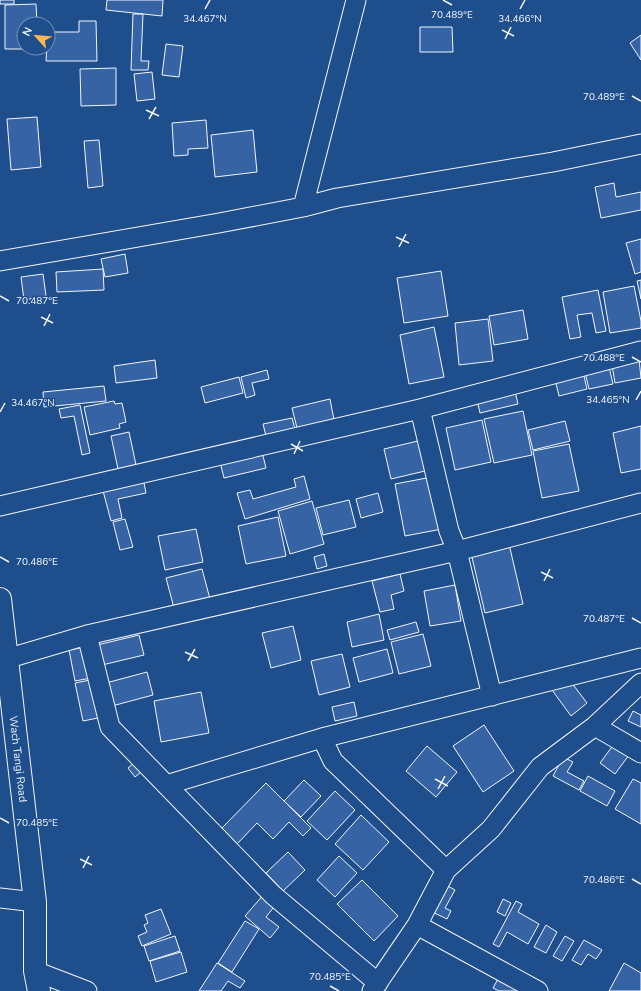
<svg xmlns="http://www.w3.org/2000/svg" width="641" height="991" font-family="'Nunito Sans',sans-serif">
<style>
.building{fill:#3563a3;stroke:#f2f6ff}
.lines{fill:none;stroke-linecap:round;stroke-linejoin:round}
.minor-casing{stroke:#f2f6ff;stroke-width:21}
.major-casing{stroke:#f2f6ff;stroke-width:24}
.minor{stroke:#1f4e8c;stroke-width:19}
.major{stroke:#1f4e8c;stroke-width:22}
.ticks{fill:none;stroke:#f2f6ff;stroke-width:1.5}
.labels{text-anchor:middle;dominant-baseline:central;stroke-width:3;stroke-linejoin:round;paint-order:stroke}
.street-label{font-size:11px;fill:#f2f6ff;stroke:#1f4e8c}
.ticks-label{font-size:10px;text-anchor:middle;fill:#f2f6ff;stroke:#1f4e8c;stroke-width:3;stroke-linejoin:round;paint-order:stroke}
</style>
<rect width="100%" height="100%" fill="#1f4e8c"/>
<path class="building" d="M0 0H14V4H0Z
M107 0H163L162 16 106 10Z
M36 4 37 24H24V48L37 49H5V5Z
M133 14H143L141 61H149L148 70H131Z
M79 21H96L97 61H46L48 32H79Z
M420 27H452L453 52H420Z
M641 35V60L630 43Z
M166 44 183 46 179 77 162 75Z
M116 68V105L81 106 80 69Z
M152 72 155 99 137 101 134 74Z
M37 117 41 167 11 170 7 119Z
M206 120 208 148 188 149V155L174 156 172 123Z
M253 130 257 172 215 177 211 135Z
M99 140 103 186 88 188 84 141Z
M614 183 616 197 641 192V210L601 218 595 187Z
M641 239V272L635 274 626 243Z
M125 254 128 273 105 277 101 259Z
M103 269 104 290 57 292 56 272Z
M441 271 448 316 404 323 397 278Z
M43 274 46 296 24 300 21 277Z
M641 280V299L637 281Z
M634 286 641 321V328L610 333 603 292Z
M598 290 606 331 596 333 592 313 577 315 581 337 570 339 562 297Z
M523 310 528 339 494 345 489 316Z
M488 319 493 361 459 365 455 323Z
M434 327 444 377 409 384 400 335Z
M639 359 641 378 615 383 612 365Z
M155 360 157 378 116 383 114 366Z
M609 367 613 384 589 389 585 372Z
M267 370 269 379 252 383 255 395 246 398 241 377Z
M583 372 587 389 559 396 555 379Z
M239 377 243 393 205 403 201 387Z
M104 386 106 401 44 407 43 392Z
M515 391 518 404 480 413 477 400Z
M330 399 334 420 297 428 292 408Z
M114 401 115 404 122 403 126 422 119 424 120 428 90 435 84 407Z
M80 405 90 453 82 455 74 416 61 418 59 409Z
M523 411 532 455 494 463 484 419Z
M292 418 295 429 266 436 263 424Z
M482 420 491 462 455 470 446 428Z
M565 421 570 441 533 450 528 430Z
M641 426V469L621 473 613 433Z
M129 432 136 465 118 469 111 436Z
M418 441 425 471 391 479 384 449Z
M569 444 579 491 542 498 533 451Z
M262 452 266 468 224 478 220 462Z
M304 476 310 499 245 519 237 493 250 490 253 499 296 487 294 479Z
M432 477 442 529 405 536 395 484Z
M143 478 146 493 118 499 122 518 111 521 102 487Z
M378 493 383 512 361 518 356 499Z
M349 500 356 527 323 535 316 508Z
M312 501 324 544 290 554 278 511Z
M278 517 286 556 246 564 238 526Z
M125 519 133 547 120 550 113 522Z
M196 529 203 562 165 570 158 536Z
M509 544 523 604 485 613 471 553Z
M324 554 327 566 317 569 314 557Z
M202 569 210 599 174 608 166 578Z
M400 574 404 591 391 595 394 609 380 612 372 581Z
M455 585 461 621 430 626 424 591Z
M379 614 384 640 352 647 347 622Z
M416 622 419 632 390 640 387 630Z
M293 626 301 660 271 668 262 633Z
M423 634 431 666 399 674 391 642Z
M139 635 144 655 102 665 97 645Z
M85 647 91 678 75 681 69 650Z
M387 649 393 673 359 682 353 658Z
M342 654 350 687 319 695 311 661Z
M147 672 153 695 112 706 106 683Z
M568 678 587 703 571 716 552 690Z
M90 680 98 718 83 721 75 683Z
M201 692 209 733 161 742 154 701Z
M354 702 357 716 335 721 332 707Z
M633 711 641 715V727L628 721Z
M484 725 514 771 483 792 453 746Z
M614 744 629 755 615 774 600 763Z
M427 746 457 772 436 797 406 771Z
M563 757 573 762 567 772 584 781 579 790 553 776Z
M134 763 141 772 135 777 128 768Z
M588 776 615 791 607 806 580 791Z
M633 779 641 783V824L615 809Z
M304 780 321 796 301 817 284 801Z
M266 783 311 828 303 836 289 822 273 839 257 823 237 844 222 828Z
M335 791 355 810 327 840 307 821Z
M361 815 389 842 363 870 335 844Z
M288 852 305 870 283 891 266 873Z
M339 856 357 873 335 897 317 880Z
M362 880 398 916 374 941 337 904Z
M442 883 455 890 445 908 451 911 447 919 428 910Z
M265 893 277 903 266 917 279 927 270 938 245 916Z
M503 899 511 903 505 916 497 912Z
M516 901 522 904 518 912 539 924 528 944 507 932 499 947 493 944Z
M161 909 171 934 142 946 138 936 147 932 144 925 148 923 145 915Z
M245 921 259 929 232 972 218 963Z
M546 925 557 932 546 953 534 947Z
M175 936 180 951 149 961 144 946Z
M565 936 574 941 562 961 553 956Z
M584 940 602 950 596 959 588 954 581 965 572 960Z
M181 952 187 972 156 982 150 961Z
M217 963 245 981 240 988 228 981 221 991H199Z
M624 963 641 973V991H609Z
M499 977 526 991H499L493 988Z"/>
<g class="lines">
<g class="minor-casing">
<path id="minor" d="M303 207 356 0
M0 261 219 223 303 207 337 198 553 162 641 144
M420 409 449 531 457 551 492 696
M0 506 420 409 641 351
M87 635 110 727 273 895 378 983
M6 659 87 635 457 551 641 503
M595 726 641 753
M322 738 333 761 446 870
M166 785 322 738 641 658
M0 898 35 902
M417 925 538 991
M35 971 87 991
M372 991 417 925 446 870 491 829 540 767 595 726 641 683"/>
</g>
<g class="major-casing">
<g id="major">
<path id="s1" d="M0 599 35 902V971L39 991"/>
</g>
</g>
<use href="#minor" class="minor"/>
<use href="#major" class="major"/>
</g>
<path class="ticks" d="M443 0 452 5M205 9 210 0M520 9 525 0M502 30 514 36M505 39 511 27M632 96 641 101M146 110 159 116M149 119 156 107M396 237 409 243M399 247 406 234M0 296 9 301M41 317 53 323M44 326 50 314M632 357 641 362M636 400 641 391M0 412 5 403M291 444 303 451M294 454 300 441M0 557 9 562M541 572 553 578M544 581 550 569M632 618 641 623M185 652 198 658M188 661 195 649M435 779 448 786M438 789 445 776M0 818 9 823M80 859 92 865M83 868 89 856M632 879 641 884M330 986 339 991"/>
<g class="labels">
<g class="street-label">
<text stroke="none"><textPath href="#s1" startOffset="161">Wach Tangi Road</textPath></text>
</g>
</g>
<g class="ticks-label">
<text x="452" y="18">70.489°E</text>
<text x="205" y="22">34.467°N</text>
<text x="520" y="22">34.466°N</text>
<text x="604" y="100">70.489°E</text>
<text x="37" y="304">70.487°E</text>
<text x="604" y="361">70.488°E</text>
<text x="608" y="403">34.465°N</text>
<text x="33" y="406">34.467°N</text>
<text x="37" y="565">70.486°E</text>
<text x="604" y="622">70.487°E</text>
<text x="37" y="826">70.485°E</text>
<text x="604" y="883">70.486°E</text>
<text x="330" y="980">70.485°E</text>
</g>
<g transform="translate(36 36) rotate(297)"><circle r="19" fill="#1f4e8c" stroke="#7391ba"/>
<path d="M0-3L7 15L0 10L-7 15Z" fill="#ffb74d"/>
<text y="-6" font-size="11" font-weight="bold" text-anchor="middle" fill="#f2f6ff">N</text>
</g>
</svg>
